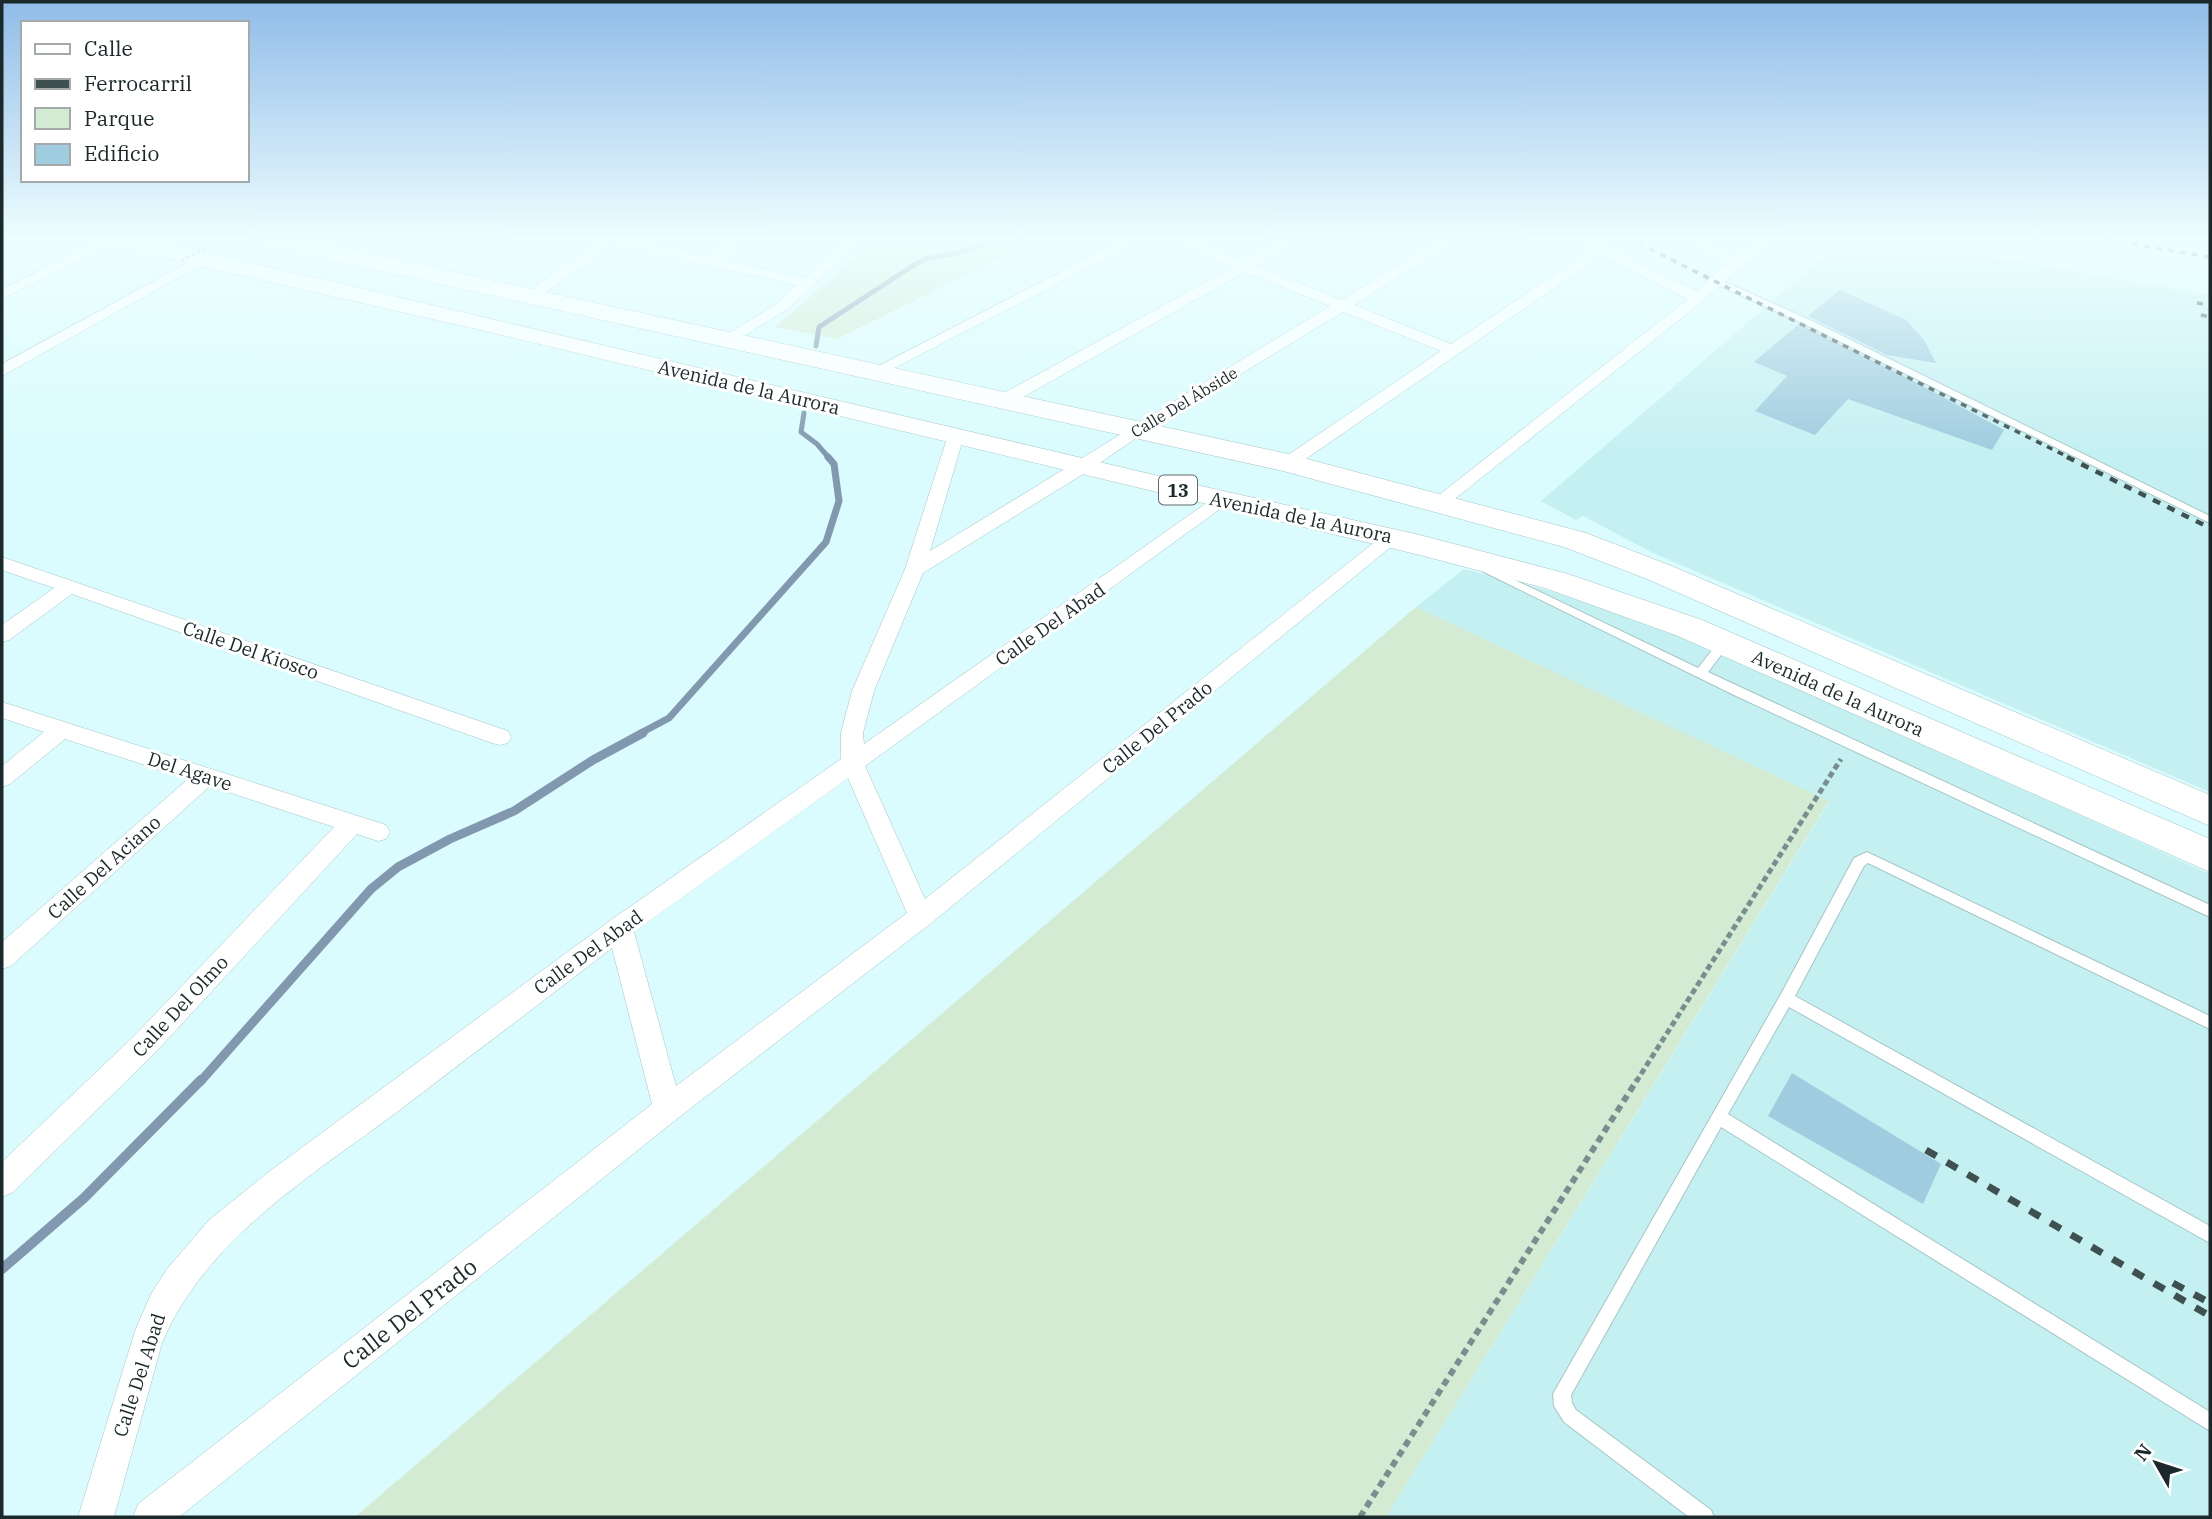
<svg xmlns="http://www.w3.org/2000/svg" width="2212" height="1519" font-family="'IBM Plex Serif',serif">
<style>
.built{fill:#c5f0f2}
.green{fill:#d3ebd3}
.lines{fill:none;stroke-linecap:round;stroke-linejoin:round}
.stream-far3{stroke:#8198ae;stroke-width:5}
.stream-far2{stroke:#8198ae;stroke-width:7}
.stream-far1{stroke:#8198ae;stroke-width:9}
.stream{stroke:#8198ae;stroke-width:10}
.building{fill:#9fccdf}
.service-casing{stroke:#a4c5c6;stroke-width:2}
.minor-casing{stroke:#a4c5c6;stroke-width:1}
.primary-casing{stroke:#a4c5c6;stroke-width:1}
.path-far1{stroke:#788f90;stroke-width:5;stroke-dasharray:6 3.5;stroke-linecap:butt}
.path{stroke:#788f90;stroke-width:6;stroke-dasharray:7 5;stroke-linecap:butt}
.service{fill:#fff;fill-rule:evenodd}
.minor{fill:#fff;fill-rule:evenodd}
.primary{fill:#fff;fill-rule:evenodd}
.rail-far2{stroke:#3f5051;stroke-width:3.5;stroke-dasharray:6 6;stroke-linecap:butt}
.rail-far1{stroke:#3f5051;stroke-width:4.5;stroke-dasharray:8 8;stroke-linecap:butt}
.rail{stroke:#3f5051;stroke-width:7;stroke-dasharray:12 12;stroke-linecap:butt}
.path-bridge{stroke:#788f90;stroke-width:2.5;stroke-dasharray:3.5 2.5;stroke-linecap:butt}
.labels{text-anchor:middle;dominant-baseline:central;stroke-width:6;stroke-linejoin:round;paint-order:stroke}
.far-street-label{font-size:16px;fill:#1c292a;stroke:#fff}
.shield{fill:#fff;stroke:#60696a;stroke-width:2}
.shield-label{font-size:18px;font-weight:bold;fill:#1c292a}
.street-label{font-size:19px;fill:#1c292a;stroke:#fff}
.near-street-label{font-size:23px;fill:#1c292a;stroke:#fff}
</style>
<rect width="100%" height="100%" fill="#dafcfe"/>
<path class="built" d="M1846 238H1883L2210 295V792L1653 553 1583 516 1576 520 1541 501Z
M1464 569 1547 590 1679 634 2210 874V1517H1386L1829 802 1416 607Z"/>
<path class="green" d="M964 238H1040L837 339 775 327 875 241 935 252Z
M1416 607 1829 801 1386 1517H355Z"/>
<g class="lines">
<path class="stream-far3" d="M816 346 819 327 911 267 925 259 958 253 996 238
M804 413 801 432 817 444 829 458"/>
<path class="stream-far2" d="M639 734 669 718 826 542 839 501 834 464 828 457"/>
<path class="stream-far1" d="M200 1082 371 889 398 867 450 839 514 811 593 760 643 733"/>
<path class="stream" d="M2 1269 84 1198 201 1080"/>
</g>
<path class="building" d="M1840 290 1906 320 1924 340 1936 363 1887 355 1808 316Z
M1799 324 1902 375 2004 430 1992 450 1848 399 1815 435 1755 411 1787 376 1754 362Z
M1792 1073 1941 1164 1923 1204 1768 1116Z"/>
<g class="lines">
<g class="service-casing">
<path id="service" d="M1713 279H1719L1810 320 2210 516V523L1804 324 1713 283Z
M1486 566 1698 668 1720 640H1728L1730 643 1728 646 1708 672 2210 905V917L1734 695 1482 571 1481 569 1482 567Z
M1867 852 2210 1016V1029L1868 863 1864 866 1795 996 2210 1226V1243L1789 1007 1728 1114 2210 1412V1431L1721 1127 1571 1395 1572 1403 1576 1410 1711 1510 1714 1517H1689L1564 1422 1554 1406 1553 1394 1781 994 1854 858Z"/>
</g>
<g class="minor-casing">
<path id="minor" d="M105 238 120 240 2 299V289Z
M597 238H625L708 257 730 238H746L721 260 805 278 848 238H864L789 308 726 347 720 345 718 342 720 339 779 302 797 285 613 244 535 300H525L522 297 525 294 599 241Z
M1126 238H1145L881 375 875 377 867 372Z
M1168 238H1189L1244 261 1284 238H1302L1256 266 1341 300 1443 238H1461L1354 305 1451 344 1591 250 1571 238H1590L1696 291 1726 264 1680 238H1699L1734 257 1758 238H1774L1703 301 1446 506H1432L1430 502 1688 299 1602 255 1294 467H1282L1279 463 1282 459 1441 351 1343 312 1142 434 1088 471 923 573 874 691 863 733 864 744 1215 497H1229L1231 501 865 766 925 899 1386 533H1400L1403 537 930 924 678 1118 179 1517H133L138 1504 652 1104 612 948C541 1003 469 1057 397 1112 310 1177 206 1239 162 1343L114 1517H78L135 1331 151 1294 167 1269 209 1220 270 1171 611 920 841 759V733L852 691 905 569 949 432H961L964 436 930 551C1064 470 1196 387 1330 306L1245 272 1007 406H995L993 402 995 398 1233 267ZM848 778 907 913 676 1086 634 932Z
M200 256 207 260 205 263 2 376V364Z
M2 557 508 731 511 737 508 743 500 745 492 743 72 594 9 640 2 642V625L54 588 2 570Z
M2 702 386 825 390 832 386 839 378 841 357 834 154 1054 13 1192 2 1197V1162L134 1036 334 827 210 786 11 966 2 969V942L188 779 65 739 10 784 2 787V766L44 732 2 718Z"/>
</g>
<g class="primary-casing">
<path id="primary" d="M97 238H141L368 290 1214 489 1420 535 1568 574 1702 620 2210 839V872L1678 636 1545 588 1420 555 498 334 108 245 100 243Z
M254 238H298L1288 454 1586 533 1669 565 2210 795V826L1647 579 1564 547 1283 471 265 245 257 243Z"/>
</g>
<path class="path-far1" d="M1636 1082 1841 759"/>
<path class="path" d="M1360 1517 1637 1080"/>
<use href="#service" class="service"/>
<use href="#minor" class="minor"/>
<use href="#primary" class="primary"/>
<path class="rail-far2" d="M1628 238 2070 458
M2097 238 2210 257
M2197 303 2210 305
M2201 315 2210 317"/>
<path class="rail-far1" d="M2067 457 2210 528"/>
<path class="rail" d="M1926 1150 2210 1316
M2173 1283 2210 1303"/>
<path class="path-bridge" d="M181 261 218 241 208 238"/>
</g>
<linearGradient id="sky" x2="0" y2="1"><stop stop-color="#90bce8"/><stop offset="0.53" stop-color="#eefeff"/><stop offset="1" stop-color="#eefeff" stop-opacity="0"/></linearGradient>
<rect width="2212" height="451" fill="url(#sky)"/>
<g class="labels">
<g class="far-street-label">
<text transform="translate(1184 402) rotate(-31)">Calle Del Ábside</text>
</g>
<rect class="shield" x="1159" y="475.5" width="38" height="29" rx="5"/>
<g class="shield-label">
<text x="1178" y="490">13</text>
</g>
<g class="street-label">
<text transform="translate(749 387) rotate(13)">Avenida de la Aurora</text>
<text transform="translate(1301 517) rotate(12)">Avenida de la Aurora</text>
<text transform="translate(1050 624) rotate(-35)">Calle Del Abad</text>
<text transform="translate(251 650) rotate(19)">Calle Del Kiosco</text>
<text transform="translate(1838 693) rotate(24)">Avenida de la Aurora</text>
<text transform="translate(1157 727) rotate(-39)">Calle Del Prado</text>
<text transform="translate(190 771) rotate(18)">Del Agave</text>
<text transform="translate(104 867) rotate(-42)">Calle Del Aciano</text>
<text transform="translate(588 952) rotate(-36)">Calle Del Abad</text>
<text transform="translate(180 1006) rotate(-47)">Calle Del Olmo</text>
<text transform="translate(139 1375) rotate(-72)">Calle Del Abad</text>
</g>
<g class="near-street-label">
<text transform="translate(409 1313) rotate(-38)">Calle Del Prado</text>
</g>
</g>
<rect width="2212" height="1519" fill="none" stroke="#1c292a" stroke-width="7"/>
<rect x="21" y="21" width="228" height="161" fill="#ffffff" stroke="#a4a9aa" stroke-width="2"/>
<rect x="35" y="44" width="35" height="10" fill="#ffffff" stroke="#a4a9aa" stroke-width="2"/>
<text x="84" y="56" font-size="21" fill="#1c292a">Calle</text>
<rect x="35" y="79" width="35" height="10" fill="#3f5051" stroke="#a4a9aa" stroke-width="2"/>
<text x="84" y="91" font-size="21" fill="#1c292a">Ferrocarril</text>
<rect x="35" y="108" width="35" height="21" fill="#d3ebd3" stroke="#a4a9aa" stroke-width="2"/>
<text x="84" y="126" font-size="21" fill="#1c292a">Parque</text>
<rect x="35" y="144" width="35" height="21" fill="#9fccdf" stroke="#a4a9aa" stroke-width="2"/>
<text x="84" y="161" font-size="21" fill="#1c292a">Edificio</text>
<g transform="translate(2156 1463) rotate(309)" stroke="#ffffff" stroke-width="5" paint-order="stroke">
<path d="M0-5L12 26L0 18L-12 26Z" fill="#1c292a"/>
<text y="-10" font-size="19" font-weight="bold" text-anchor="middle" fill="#1c292a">N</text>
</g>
</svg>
